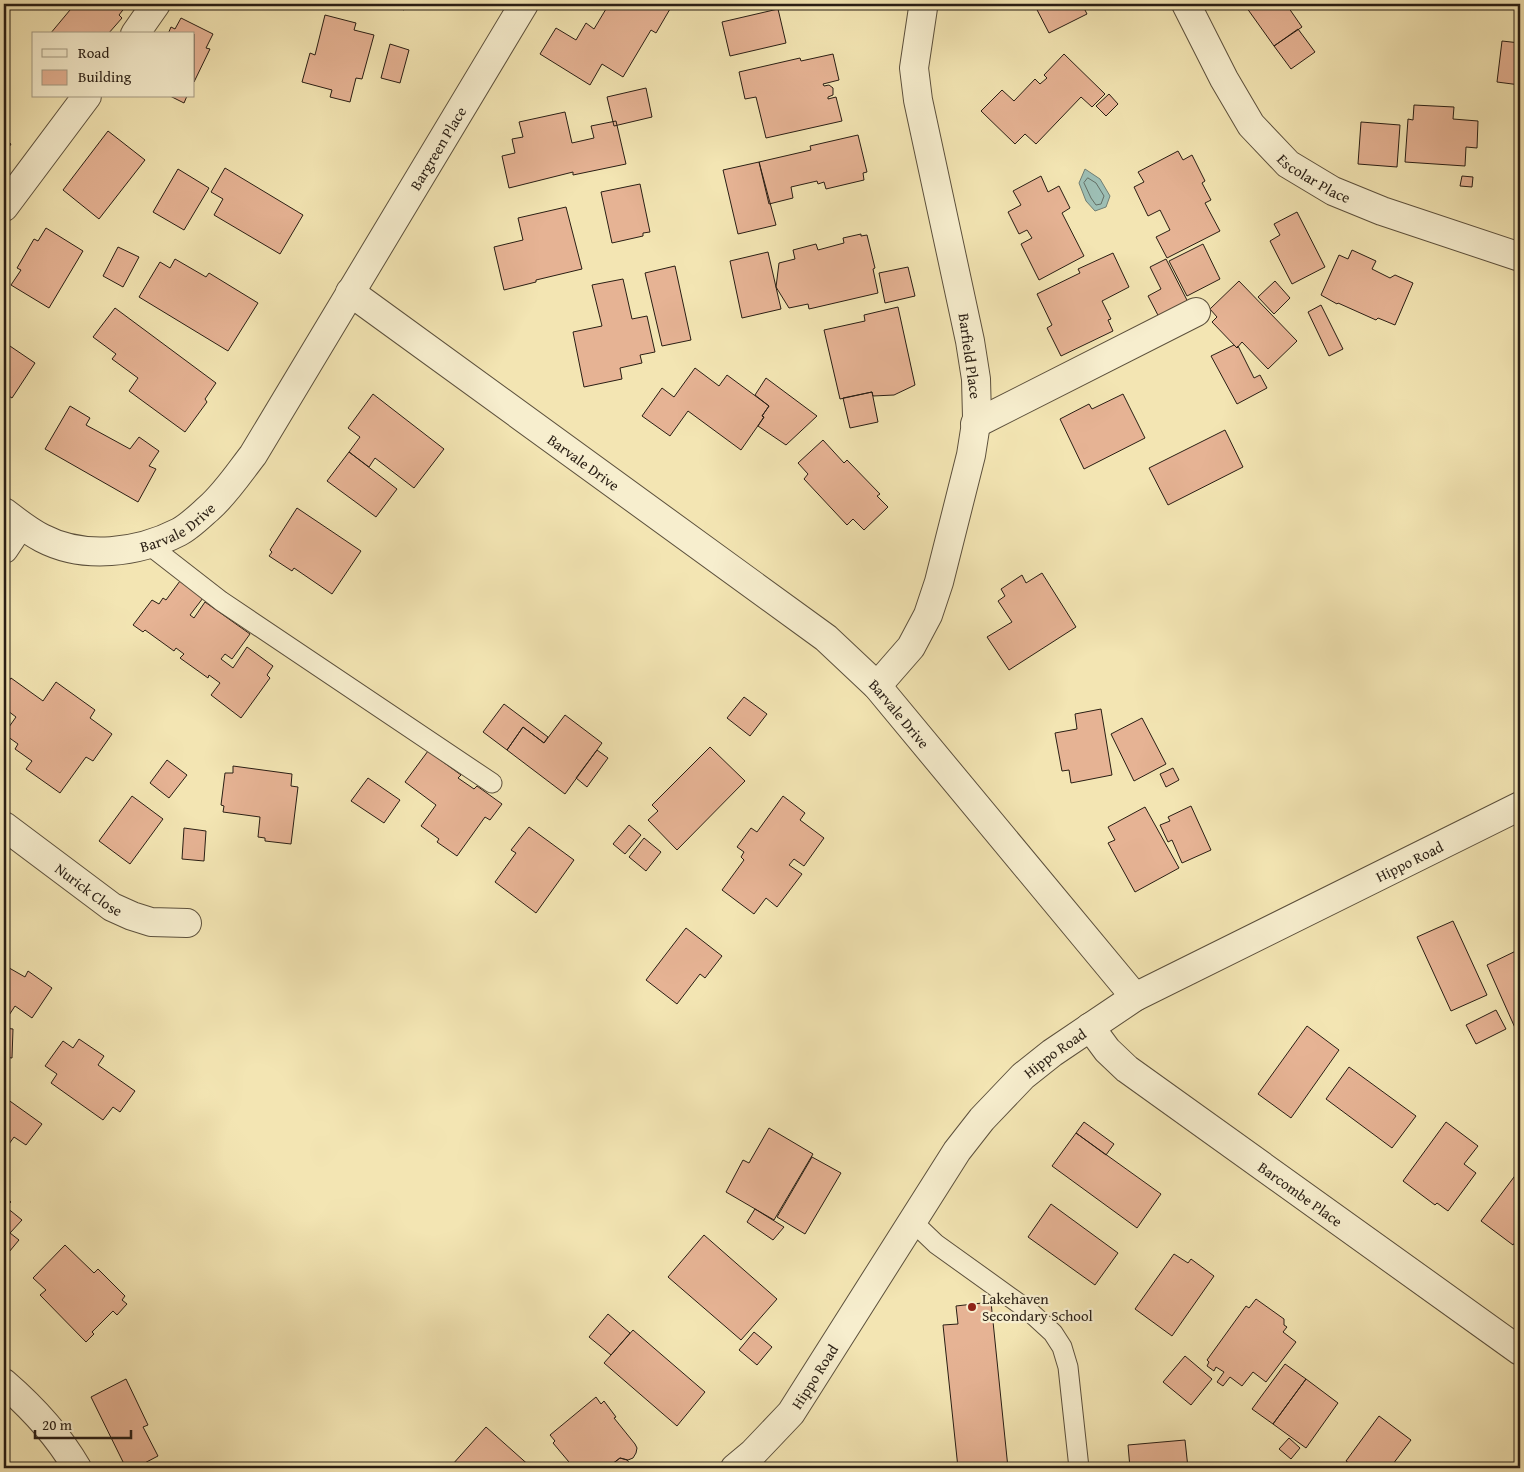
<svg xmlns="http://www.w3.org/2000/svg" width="1524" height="1472" font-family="'Gentium Book Plus',serif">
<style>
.water{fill:#9dbeb4;stroke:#6f7e74}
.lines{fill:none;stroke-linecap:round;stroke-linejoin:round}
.shore{stroke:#636e64;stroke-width:1}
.building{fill:#e6b394;stroke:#291e14}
.service-casing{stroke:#5c503c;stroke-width:21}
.minor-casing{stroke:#5c503c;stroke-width:30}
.service{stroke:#f7eece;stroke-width:19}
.minor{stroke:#f7eece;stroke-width:28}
.poi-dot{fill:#8f2418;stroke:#f7eece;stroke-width:2}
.labels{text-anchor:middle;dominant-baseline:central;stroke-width:4.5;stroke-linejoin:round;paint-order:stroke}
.street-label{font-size:15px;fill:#291e14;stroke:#f7eece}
.poi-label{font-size:15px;fill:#291e14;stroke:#f7eece;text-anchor:start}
</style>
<rect width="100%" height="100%" fill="#f3e5b3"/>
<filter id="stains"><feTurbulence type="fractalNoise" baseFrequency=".004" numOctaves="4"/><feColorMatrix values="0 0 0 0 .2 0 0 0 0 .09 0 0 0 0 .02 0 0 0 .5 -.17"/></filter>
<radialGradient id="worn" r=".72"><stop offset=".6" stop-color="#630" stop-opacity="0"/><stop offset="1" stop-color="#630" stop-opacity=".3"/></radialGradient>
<path class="water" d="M1085 169 1100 179 1110 196 1106 207 1095 211 1086 201 1079 183Z"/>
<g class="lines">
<path class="shore" d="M1088 178 1096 183 1104 196 1101 204 1096 205 1091 198 1084 183Z"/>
</g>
<path class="building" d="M75 4H123L126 6 119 15 122 18 108 34H50Z
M390 4H407L404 10Z
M609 4H661L670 9 656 33 651 30 623 77 602 64 590 85 540 54 556 28 576 40 586 23 594 29Z
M1034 4H1082L1087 14 1049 33Z
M1244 4H1286L1302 27 1274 46Z
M778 9 786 43 730 56 722 22Z
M325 15 356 23 354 30 374 35 362 79 356 78 350 102 330 97 332 90 302 82 310 53 315 55Z
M181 18 213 34 206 48 210 49 194 82V34H168L171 27 175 29Z
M1298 29 1315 52 1291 69 1274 46Z
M1502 41 1520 43V85L1497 82Z
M390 44 409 50 400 83 381 78Z
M833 54 839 80 823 84 824 86 829 85 833 88V95L828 97V99L836 97 842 121 766 138 756 97 745 99 739 72 800 58 801 61Z
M1064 54 1105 94 1092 107 1081 97 1036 144 1025 134 1015 144 981 111 1002 90 1014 101 1035 79 1040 84 1047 78 1044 75Z
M646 88 652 117 614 126 607 97Z
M1109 94 1118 104 1106 116 1096 106Z
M170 96H187L184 103Z
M1414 105 1454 107 1453 119 1478 121 1477 148 1466 147 1465 166 1405 162 1408 119 1413 120Z
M565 112 572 143 594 138 591 126 616 121 626 164 573 175V172L509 188 502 156 515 153 512 139 523 137 519 122Z
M1361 122 1400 125 1397 167 1358 164Z
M108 131 145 160 99 219 63 190Z
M858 135 867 172 863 173 864 180 826 189 824 182 818 184 817 181 791 187 793 198 769 204 759 162 811 150 810 146Z
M4 139 11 144 4 155Z
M1178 151 1183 160 1192 155 1205 181 1202 183 1211 200 1205 203 1220 231 1167 258 1156 237 1170 230 1160 210 1148 216 1134 187 1144 182 1138 172Z
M759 162 776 225 738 234 723 170Z
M225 168 303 215 280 254 214 215 223 199 211 192Z
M178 169 209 188 184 230 153 212Z
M1041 176 1048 192 1059 186 1070 208 1062 213 1084 256 1039 280 1021 244 1032 238 1027 230 1019 234 1008 212 1021 205 1013 191Z
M1462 176 1473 177 1472 187 1460 186Z
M640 184 650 232 643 233V236L612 243 601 192Z
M566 207 582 269 536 280V282L504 290 494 247 523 240 518 218Z
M1297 212 1325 267 1292 284 1270 241 1280 235 1274 224Z
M46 228 83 251 49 308 11 285 21 270 17 268 34 239 38 241Z
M861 234V236L867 235 875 268 873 269 878 293 809 309 808 304 789 308 776 287 779 263 795 259 793 250 816 244 818 250 844 243 843 238Z
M1203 244 1220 279 1187 296 1169 261Z
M118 247 139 257 123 287 103 276Z
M1352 250 1376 261 1372 269 1390 278 1395 275 1413 283 1395 325 1378 318 1376 320 1338 303 1337 304 1321 295 1339 255 1348 259Z
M768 252 781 309 742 318 730 261Z
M1113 253 1129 287 1102 301 1111 319 1108 320 1113 331 1061 356 1047 328 1052 325 1037 294 1080 273 1078 269Z
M175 259 206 277 209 273 258 303 228 351 139 297 160 262 170 268Z
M1166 259 1190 306 1161 321 1148 296 1161 289 1150 267Z
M675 266 691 340 662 346 645 273Z
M908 267 915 296 885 303 879 273Z
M623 279 632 319 647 316 655 352 640 355 642 363 620 368 622 379 584 387 573 332 602 326 592 285Z
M1239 281 1297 341 1268 369 1242 342 1237 348 1212 322 1217 317 1210 309Z
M1275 281 1290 298 1274 314 1258 297Z
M1321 305 1343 349 1329 356 1308 312Z
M898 307 915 385 894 395 873 396 872 392 840 399 824 330 865 321 864 315Z
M115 308 216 383 205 399 207 402 185 432 129 391 138 378 112 359 116 354 93 337Z
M4 342 35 363 12 398 4 393Z
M1234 345 1237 348 1238 346 1254 378 1260 375 1267 388 1237 404 1211 356Z
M695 368 719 386 727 375 769 406 762 416 764 417 741 450 688 411 670 436 642 416 662 388 674 397Z
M766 378 817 416 786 445 758 426 764 417 762 416 769 406 755 395Z
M872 392 878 422 850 428 843 398Z
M373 394 444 449 414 488 375 458 369 467 349 452 360 437 348 428Z
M1123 394 1145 438 1084 469 1060 419 1089 404 1092 409Z
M70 406 90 418 86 425 130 449 139 437 159 451 149 466 156 469 138 502 45 449Z
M1225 430 1243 467 1168 505 1149 468Z
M823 440 844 463 847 460 880 494 877 496 888 507 864 530 853 519 847 525 804 479 808 474 798 463Z
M349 452 397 489 376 517 327 481Z
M297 508 361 551 332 594 294 568 292 571 269 556 272 552 270 550Z
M1042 573 1076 627 1009 670 987 637 1012 622 998 601 1005 596 1001 589 1022 575 1026 583Z
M180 581 203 598 190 615 194 618 205 602 250 634 232 659 225 654 221 659 233 668 247 647 273 666 267 675 270 678 241 718 211 695 220 683 209 675 208 678 180 658 184 654 176 648 174 651 145 630 143 632 133 625 152 600 159 604 163 598 166 600Z
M11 678 43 701 56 682 95 710 90 718 112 734 93 761 86 757 60 793 26 769 32 761 15 749 18 744 4 734 16 717 4 708V688Z
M744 697 767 714 750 736 727 718Z
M504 704 548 737 544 743 523 727 507 750 483 732Z
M1101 709 1112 775 1071 783 1069 770 1062 771 1055 733 1077 729 1075 714Z
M565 715 602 743 565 794 507 750 523 727 544 743Z
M1142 718 1166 764 1134 781 1111 734Z
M710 747 745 781 677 850 648 820 658 811 652 805Z
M597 750 608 758 587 787 576 778Z
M428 751 461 775 458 778 474 789 477 786 502 804 490 820 485 817 457 856 437 842 439 839 421 826 436 805 405 782Z
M167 760 187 775 169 798 150 783Z
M233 766 292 774 291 786 298 787 291 844 265 841V838L258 837 260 817 223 812 224 806 221 805 225 773H233Z
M1173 768 1179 780 1166 787 1160 774Z
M368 778 400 800 384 823 351 801Z
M132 796 163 819 130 864 99 841Z
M783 796 805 813 800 820 824 838 804 866 794 859 789 865 802 874 777 907 766 898 754 914 722 890 744 860 741 857 744 852 737 847 751 828 757 832Z
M1191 806 1211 850 1182 863 1172 840 1168 842 1160 825 1170 821 1168 817Z
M1145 807 1179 868 1135 892 1108 843 1115 840 1108 827Z
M629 825 641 835 625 854 613 844Z
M529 827 574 860 536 913 495 882 516 853 511 850Z
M184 828 206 831 204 861 182 859Z
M644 838 661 852 646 871 629 857Z
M1453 921 1487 995 1451 1011 1417 937Z
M686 928 722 956 705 978 700 974 677 1004 646 980Z
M1520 949V1039L1487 965Z
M4 965 25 977 28 971 52 988 32 1018 15 1006 4 1023Z
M1496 1010 1506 1029 1476 1044 1466 1025Z
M1307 1026 1339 1050 1291 1118 1258 1094Z
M4 1028 13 1029 12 1058 4 1057Z
M79 1039 104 1056 98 1065 135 1091 120 1112 113 1107 103 1120 51 1083 57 1074 45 1066 63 1041 73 1048Z
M1349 1067 1416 1116 1392 1148 1326 1099Z
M7 1099 42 1124 26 1145 14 1137 4 1151V1104Z
M1084 1122 1114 1144 1106 1155 1076 1133Z
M1446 1122 1478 1146 1464 1164 1476 1173 1448 1211 1437 1203 1435 1205 1403 1181Z
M769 1128 813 1154 774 1220 726 1192 743 1160 749 1163Z
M1076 1133 1161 1194 1137 1228 1052 1166Z
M812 1157 841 1173 805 1234 777 1217Z
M1520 1169V1235L1513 1245 1481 1221Z
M4 1195 11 1202 6 1207 22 1220 10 1233 19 1240 4 1258Z
M1051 1204 1118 1253 1095 1285 1028 1237Z
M755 1209 784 1227 773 1240 747 1222Z
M704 1235 777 1299 741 1340 668 1277Z
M65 1245 94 1273 98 1269 125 1296 122 1300 127 1304 117 1315 113 1311 92 1332 94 1334 86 1342 40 1295 46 1290 33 1278Z
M1174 1254 1188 1263 1191 1259 1214 1276 1172 1336 1135 1309Z
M1256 1299 1284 1319V1325L1287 1327 1283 1332 1296 1342 1266 1382 1253 1372 1242 1386 1230 1377 1223 1386 1217 1382 1224 1372 1216 1367 1214 1371 1207 1366 1209 1362 1207 1360 1246 1306 1249 1308Z
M991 1302 1008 1468H958L943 1325 958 1324 956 1306Z
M608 1314 630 1333 611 1355 589 1337Z
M633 1330 705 1392 677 1426 604 1363Z
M754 1332 772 1347 757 1365 739 1350Z
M1185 1356 1212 1379 1191 1405 1163 1382Z
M1285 1364 1306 1379 1273 1424 1252 1409Z
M126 1379 148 1425 143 1427 158 1456 135 1468H126L91 1397Z
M1306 1379 1338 1403 1306 1448 1273 1424Z
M596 1397 601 1404 604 1401 616 1417 614 1418 635 1444 637 1448 636 1453 633 1458 628 1460 620 1458 607 1468H574L553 1443 555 1441 550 1435Z
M1379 1416 1411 1440 1390 1468H1356L1346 1461Z
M486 1427 532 1468H455L452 1465Z
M1289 1438 1300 1448 1291 1459 1279 1449Z
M1185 1440 1188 1468H1130L1128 1445Z
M620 1458 627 1460 634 1468H607Z"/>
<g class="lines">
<g class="service-casing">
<path id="service" d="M149 545 221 601 492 783
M913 1222 936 1244 1028 1310 1053 1333 1062 1347 1068 1367 1079 1468"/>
</g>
<g class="minor-casing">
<g id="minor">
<path id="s1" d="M1186 4 1224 79 1251 125 1288 164 1333 191 1382 211 1520 257"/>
<path d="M135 34 156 4"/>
<path d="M4 207 87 96"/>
<path id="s2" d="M350 292 826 638 877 686 1135 997"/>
<path d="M975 424 1196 312"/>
<path id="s3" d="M4 512C16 521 28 531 42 538 84 560 138 553 179 532 189 527 200 516 209 508 226 493 239 473 253 455L524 4"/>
<path d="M4 549 20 525"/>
<path d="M877 686 911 647 928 615 939 582 971 455 977 417 976 379 970 341 918 100 914 68 923 8"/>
<path id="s4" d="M4 826 112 907 132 916 151 922 187 923"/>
<path id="s5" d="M1090 1027 1107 1050 1127 1069 1520 1351"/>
<path d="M4 1383C33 1408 58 1435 77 1468"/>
<path id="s6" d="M735 1468 753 1453 791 1413 957 1151 982 1119 1023 1076 1052 1053 1135 997 1520 806"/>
</g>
</g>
<use href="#service" class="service"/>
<use href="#minor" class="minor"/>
</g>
<circle class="poi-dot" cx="972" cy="1307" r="5"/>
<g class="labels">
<g class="street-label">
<text stroke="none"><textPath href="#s3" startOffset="654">Bargreen Place</textPath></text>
<text stroke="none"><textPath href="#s1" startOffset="221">Escolar Place</textPath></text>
<text transform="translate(970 356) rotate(82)">Barfield Place</text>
<text stroke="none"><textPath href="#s2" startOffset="289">Barvale Drive</textPath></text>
<text stroke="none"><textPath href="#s3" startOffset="189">Barvale Drive</textPath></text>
<text stroke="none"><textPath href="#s2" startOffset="694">Barvale Drive</textPath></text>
<text stroke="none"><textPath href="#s6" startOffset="932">Hippo Road</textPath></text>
<text stroke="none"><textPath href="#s4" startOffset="106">Nurick Close</textPath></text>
<text stroke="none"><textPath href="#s6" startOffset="528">Hippo Road</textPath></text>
<text stroke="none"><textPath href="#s5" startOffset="270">Barcombe Place</textPath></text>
<text stroke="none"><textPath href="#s6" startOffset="122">Hippo Road</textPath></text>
</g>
<g class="poi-label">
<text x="982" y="1298">Lakehaven<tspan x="982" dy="17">Secondary School</tspan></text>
</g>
</g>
<rect width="1524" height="1472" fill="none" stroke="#f3e5b3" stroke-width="20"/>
<rect x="5" y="5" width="1514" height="1462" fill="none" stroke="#291e14" stroke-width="2.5"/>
<rect x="10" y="10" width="1504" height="1452" fill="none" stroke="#291e14"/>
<rect x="32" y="32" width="162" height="65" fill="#f7eece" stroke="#a59b84"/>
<rect x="42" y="49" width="25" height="8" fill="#f7eece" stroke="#a59b84"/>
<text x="78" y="58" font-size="15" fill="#291e14">Road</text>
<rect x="42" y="70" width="25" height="15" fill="#e6b394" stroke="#a59b84"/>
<text x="78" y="82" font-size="15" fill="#291e14">Building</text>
<path d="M35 1430v8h96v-8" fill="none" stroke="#291e14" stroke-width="2.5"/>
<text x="42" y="1430" font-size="15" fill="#291e14" stroke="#f7eece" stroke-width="4" paint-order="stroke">20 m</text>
<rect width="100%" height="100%" filter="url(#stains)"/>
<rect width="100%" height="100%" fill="url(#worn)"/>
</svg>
